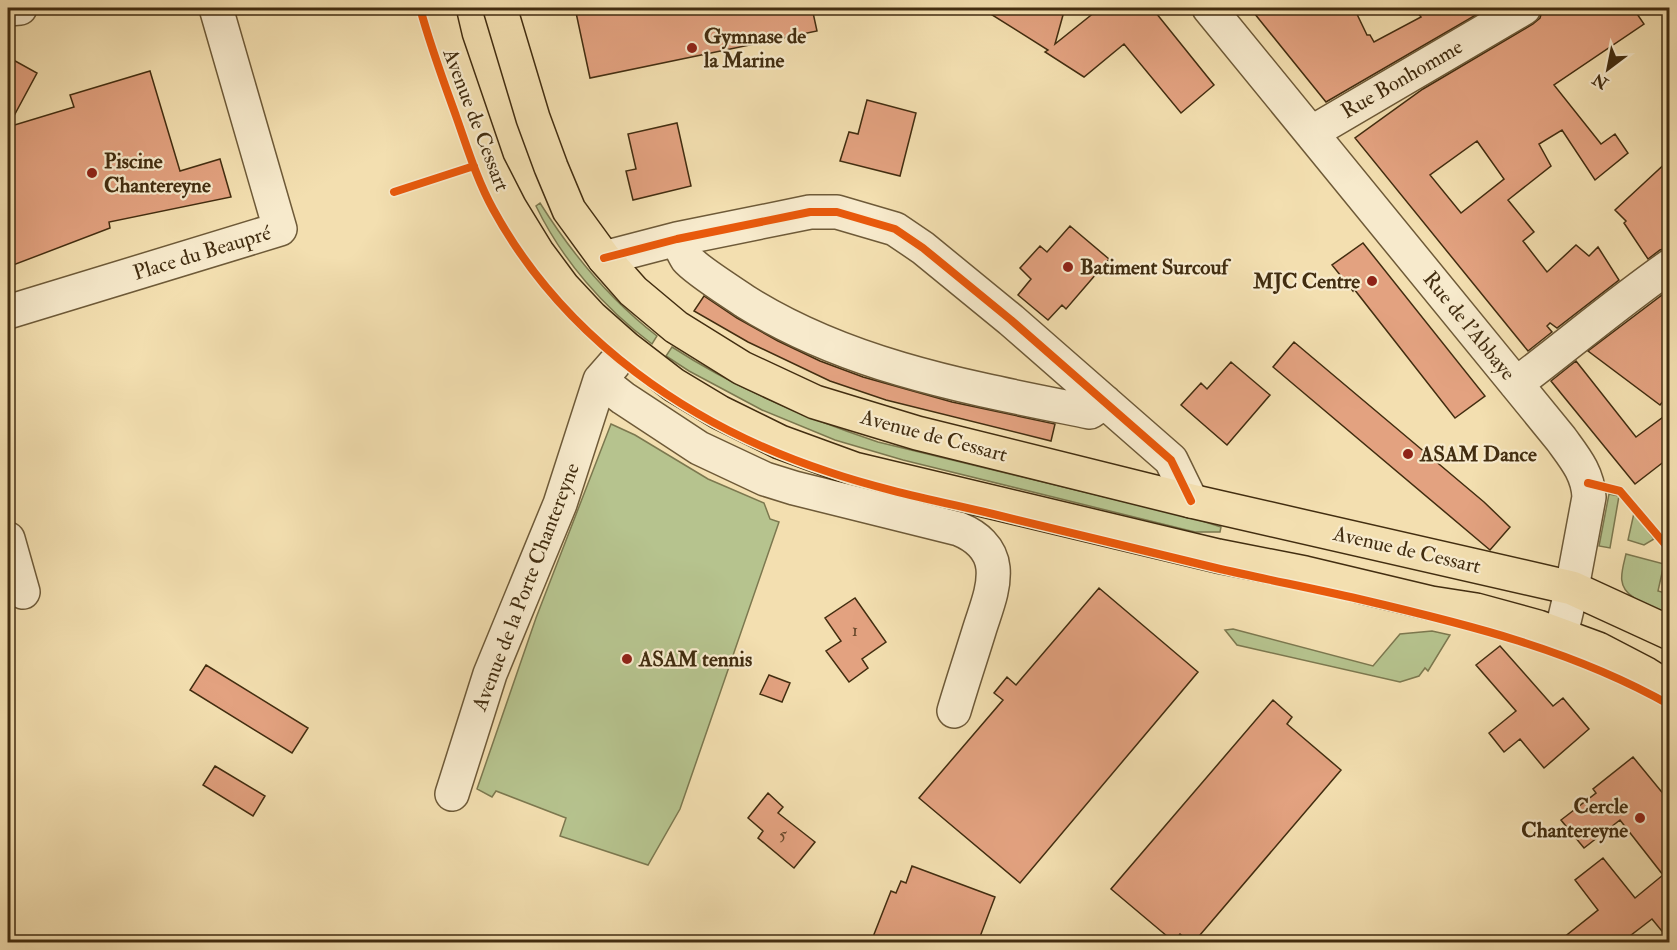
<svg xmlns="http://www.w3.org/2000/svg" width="1677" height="950" font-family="'IM FELL Double Pica',serif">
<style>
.green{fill:#b6c38e;stroke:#7c784f;stroke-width:1.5}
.building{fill:#e3a280;stroke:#422d10;stroke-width:1.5;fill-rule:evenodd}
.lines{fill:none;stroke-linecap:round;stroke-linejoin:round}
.minor-casing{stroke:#6e5a38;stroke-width:36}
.major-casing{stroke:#422d10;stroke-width:36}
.minor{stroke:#f7eacc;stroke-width:33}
.major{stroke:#f3dfb0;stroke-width:33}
.cycleway-casing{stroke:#f7eacc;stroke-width:11}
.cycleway{stroke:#e8590c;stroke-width:8}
.poi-dot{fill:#8f2418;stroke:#f7eacc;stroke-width:2}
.labels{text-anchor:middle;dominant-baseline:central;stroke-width:4.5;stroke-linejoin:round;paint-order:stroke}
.number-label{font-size:18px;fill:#6a4a2c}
.poi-label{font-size:21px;font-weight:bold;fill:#422d10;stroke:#f7eacc;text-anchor:start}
.street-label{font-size:21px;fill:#422d10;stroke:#f7eacc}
</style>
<rect width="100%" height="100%" fill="#f3dfb0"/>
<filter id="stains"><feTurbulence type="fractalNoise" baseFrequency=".00333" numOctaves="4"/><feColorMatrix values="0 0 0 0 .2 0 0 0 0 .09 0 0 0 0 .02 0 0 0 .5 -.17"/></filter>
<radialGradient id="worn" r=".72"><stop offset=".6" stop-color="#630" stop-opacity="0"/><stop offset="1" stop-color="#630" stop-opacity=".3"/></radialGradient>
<path class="green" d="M540 203C572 254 609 299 657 336L652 344C604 308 562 260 536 206Z
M672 347C737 389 805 418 878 442L1196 519 1221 527 1220 532H1195L903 460 835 440 762 410 689 371 666 356Z
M611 424 635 435 708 479 764 503 770 519 779 522 680 809 648 865 560 836 566 818 496 791 492 797 477 789 536 618Z
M1609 494 1619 496 1610 548 1599 546Z
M1634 513 1654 539 1644 545 1628 540Z
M1626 554 1664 564 1658 591 1669 594V623L1630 603 1633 597C1616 586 1622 571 1626 554Z
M1233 629 1373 666 1400 634 1432 631 1450 635 1428 671 1425 668 1419 676 1400 682 1237 645 1225 630Z"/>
<path class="building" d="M575 8H812L817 31 590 78Z
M981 8H1051L1063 15 1055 44 1100 8H1152L1214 85 1181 113 1124 44 1084 77 1045 52 1048 50Z
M1250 8H1354L1367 35H1370L1374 42 1421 17 1414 8H1488L1326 102Z
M1543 8H1633L1644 24 1554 85 1601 144 1615 134 1628 153 1595 180 1562 130 1539 144 1551 166 1508 200 1534 232 1523 241 1547 272 1576 245 1589 256 1598 247 1619 280 1557 328 1550 323 1547 326 1552 332 1528 351 1355 138 1423 89 1533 24 1540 18ZM1477 141 1504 179 1461 213 1430 175Z
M8 57 37 73 8 127 74 107 70 95 150 71 180 171 220 159 231 197 109 222 110 228 8 267Z
M867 100 916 113 900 176 840 161 849 132 858 134Z
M677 123 691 186 633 200 626 171 636 169 628 134Z
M1670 159V247L1660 250 1648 259 1624 223 1626 221 1615 210Z
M1070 226 1109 259 1066 309 1062 305 1048 320 1018 295 1031 279 1020 268 1040 246 1047 252Z
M1363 243 1485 396 1455 418 1354 289 1353 291 1332 265Z
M1670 289V393L1660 405 1588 351Z
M704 296 737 318 778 341 820 361 863 377 952 402 1055 424 1051 441 886 400 830 381 748 342 694 311Z
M1294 342 1484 502 1510 527 1490 550 1273 367Z
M1576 361 1636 437 1670 412V457L1635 484 1551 381Z
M1231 362 1270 395 1227 445 1181 405 1201 383 1207 389Z
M1099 588 1198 672 1020 883 919 798 1003 700 994 693 1007 677 1016 685Z
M855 598 886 642 862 659 868 668 849 682 826 651 841 641 825 618Z
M1500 646 1553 706 1563 698 1589 729 1544 768 1520 739 1504 752 1489 733 1516 711 1476 665Z
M206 665 308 728 292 753 190 690Z
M769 675 790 683 782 702 760 694Z
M1273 700 1292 717 1287 724 1341 770 1194 942H1190L1180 934 1174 942 1111 889Z
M1633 757 1670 802V941L1652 919 1622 942H1558L1598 910 1575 880 1603 858 1635 898 1663 875 1620 820 1584 848 1561 820 1596 793 1593 789Z
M215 766 265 796 253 816 203 785Z
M768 793 783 807 778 813 815 842 794 868 758 838 763 831 748 818Z
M912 866 995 897 978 942H871L891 891 896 893 901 881 906 883Z"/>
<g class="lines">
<g class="minor-casing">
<path id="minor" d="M1209 8 1561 439C1574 457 1588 473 1589 497L1572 588 1561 634
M8 9 20 8
M1311 133 1524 8
M677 239C680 245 683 253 687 259 696 270 733 293 746 302 850 367 971 388 1090 412L1105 402
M604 258 677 239 810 212H837L895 229 923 248 1011 320 1171 460 1191 501
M8 312 280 229 216 8
M600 380 623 398 699 448 765 479 794 488 959 529C976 536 991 548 993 568 995 589 985 611 979 631 971 657 962 684 954 711
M1516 384C1568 345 1617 303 1670 266
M8 539 23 592
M452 794 490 674 560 504 600 380 614 364"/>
</g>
<g class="major-casing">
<path id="major" d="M438 8 446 42 488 165 510 208 537 252 563 287 591 317 626 348 674 385 719 412 780 442 854 469 1218 556 1305 573 1431 603 1476 610 1538 627 1598 649 1646 674 1670 689
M500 8 533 118 551 167 569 210 604 258 633 291 676 327 742 368 815 402 917 433 1191 501 1572 588 1670 633"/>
</g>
<use href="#minor" class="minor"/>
<use href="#major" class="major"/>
<g class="cycleway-casing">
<path id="cycleway" d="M420 8C430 45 443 80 456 116 467 147 477 180 493 209 564 339 691 427 829 472 882 490 938 501 993 514 1067 532 1142 550 1216 568 1264 579 1311 588 1359 599 1466 624 1573 650 1670 705
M394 192 474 166
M604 258 677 239 810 212H837L895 229 923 248 1011 320 1171 460 1191 501
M1588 483 1620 491 1670 550"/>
</g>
<use href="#cycleway" class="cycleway"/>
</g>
<g class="poi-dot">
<circle cx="692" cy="48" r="6"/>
<circle cx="92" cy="173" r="6"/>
<circle cx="1068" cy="267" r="6"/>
<circle cx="1372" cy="281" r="6"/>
<circle cx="1408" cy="454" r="6"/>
<circle cx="627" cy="659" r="6"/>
<circle cx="1640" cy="818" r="6"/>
</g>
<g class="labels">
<g class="number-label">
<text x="855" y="630">1</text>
<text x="783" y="834">5</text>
</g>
<g class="poi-label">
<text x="704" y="36">Gymnase de<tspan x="704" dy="24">la Marine</tspan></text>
<text x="104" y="161">Piscine<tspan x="104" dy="24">Chantereyne</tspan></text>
<text x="1080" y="267">Batiment Surcouf</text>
<text x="1360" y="281" text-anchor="end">MJC Centre</text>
<text x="1420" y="454">ASAM Dance</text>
<text x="639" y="659">ASAM tennis</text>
<text x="1628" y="806" text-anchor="end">Cercle<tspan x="1628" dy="24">Chantereyne</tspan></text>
</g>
<g class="street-label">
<text transform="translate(1402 79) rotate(-30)">Rue Bonhomme</text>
<text transform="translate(476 120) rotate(69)">Avenue de Cessart</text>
<text transform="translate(202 253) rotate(-17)">Place du Beaupré</text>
<text transform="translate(1469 326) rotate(51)">Rue de l'Abbaye</text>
<text transform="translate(934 436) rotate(15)">Avenue de Cessart</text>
<text transform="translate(1407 550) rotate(13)">Avenue de Cessart</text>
<text transform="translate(526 587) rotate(-69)">Avenue de la Porte Chantereyne</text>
</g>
</g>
<rect width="1677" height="950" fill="none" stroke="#f3dfb0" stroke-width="30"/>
<rect x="9" y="9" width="1659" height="932" fill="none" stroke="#422d10" stroke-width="3"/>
<rect x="15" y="15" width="1647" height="920" fill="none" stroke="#422d10" stroke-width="1.5"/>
<g transform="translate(1608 69) rotate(212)" stroke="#f7eacc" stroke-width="4.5" paint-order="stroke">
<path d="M0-4.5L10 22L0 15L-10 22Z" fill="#422d10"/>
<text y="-9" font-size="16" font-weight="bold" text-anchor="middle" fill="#422d10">N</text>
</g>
<rect width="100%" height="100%" filter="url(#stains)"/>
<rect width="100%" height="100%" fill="url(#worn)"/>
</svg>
